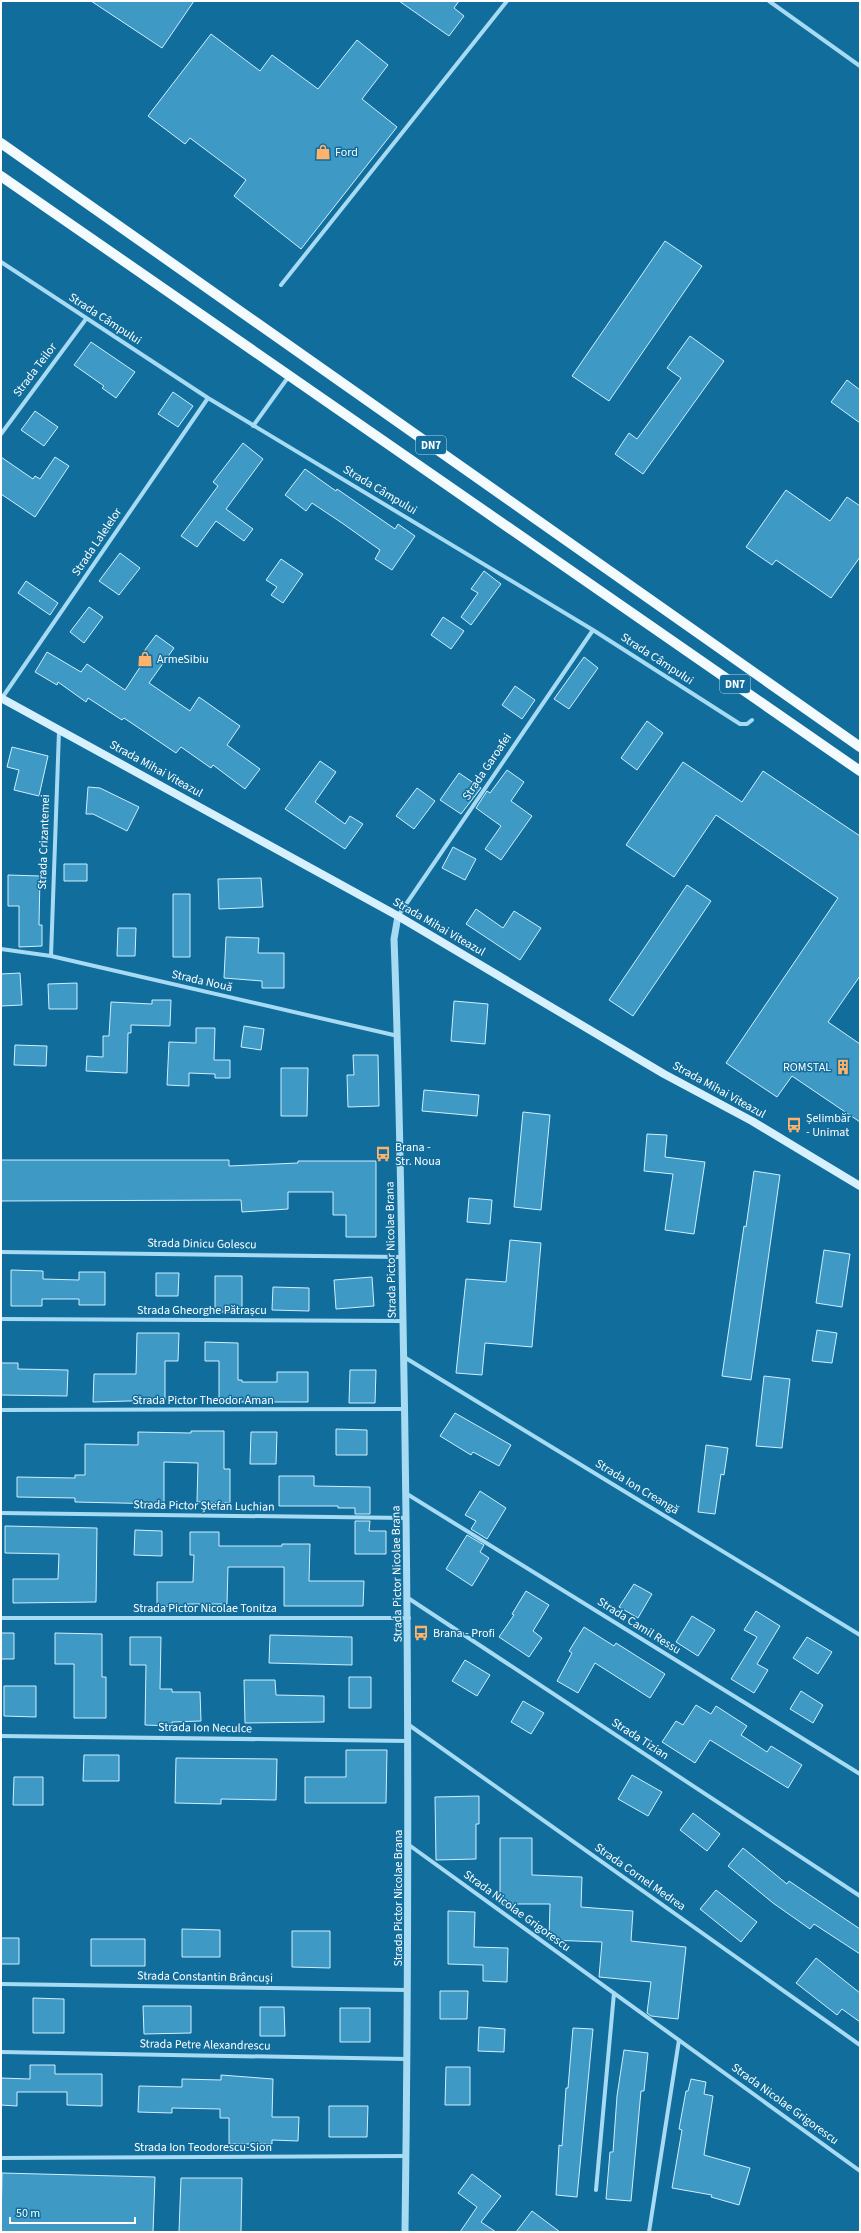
<svg xmlns="http://www.w3.org/2000/svg" width="861" height="2233" font-family="'Source Sans 3',sans-serif">
<style>
.building{fill:#3e99c5;stroke:#cfeffe}
.lines{fill:none;stroke-linecap:round;stroke-linejoin:round}
.minor{stroke:#a7dbf4;stroke-width:4}
.tertiary{stroke:#a7dbf4;stroke-width:7}
.secondary{stroke:#d7f0fd;stroke-width:8}
.primary{stroke:#f4fbff;stroke-width:10}
.labels{text-anchor:middle;dominant-baseline:central;stroke-width:3;stroke-linejoin:round;paint-order:stroke}
.shield{fill:#116d9c;stroke:#b8d3e1;stroke-width:1}
.shield-label{font-size:11px;font-weight:bold;fill:#fff}
.poi-label{font-size:12px;fill:#fff;stroke:#116d9c;text-anchor:start}
.street-label{font-size:12px;fill:#fff;stroke:#116d9c}
</style>
<rect width="100%" height="100%" fill="#116d9c"/>
<path class="building" d="M91 1H194L162 48Z
M399 1H459L454 8 464 16 449 36Z
M211 34 260 71 272 55 318 89 357 40 388 65 362 99 397 127 301 249 234 196 246 180 190 138 185 144 148 116Z
M665 241 702 266 609 401 572 376Z
M690 336 724 361 643 474 615 454 629 433 637 439 681 378 667 368Z
M91 342 135 372 116 398 102 388 104 386 74 365Z
M847 380 860 390V423L831 402Z
M173 392 193 406 178 427 158 414Z
M35 411 58 427 44 446 21 430Z
M243 443 263 459 226 509 253 529 244 541 216 521 197 547 181 536 218 486 213 482Z
M1 457 33 479 35 476 40 479 55 457 69 466 35 517 1 494Z
M305 469 336 491 337 489 395 529 398 524 415 536 392 570 375 559 380 550 342 523 312 503 306 511 285 495Z
M786 490 830 521 847 497 860 506V557L831 598 776 560 772 565 746 547Z
M120 553 140 568 119 595 99 581Z
M281 559 303 574 283 603 271 595 277 587 266 580Z
M484 571 501 584 471 625 461 617 478 593 471 589Z
M26 581 58 603 50 615 18 593Z
M89 607 103 617 84 643 70 632Z
M443 617 464 631 451 649 431 635Z
M156 635 174 648 149 683 190 711 199 697 240 726 227 745 260 769 245 789 213 765 211 768 181 747 176 753 124 718 122 720 88 698 86 702 58 682 57 685 35 672 47 652 81 672 87 664 125 690 144 661 139 658Z
M584 657 598 668 569 709 554 699Z
M515 686 535 700 522 719 502 705Z
M647 721 663 733 637 770 621 758Z
M12 747 48 756 39 796 14 790 19 770 7 767Z
M320 761 336 772 315 802 345 824 350 816 363 824 345 849 285 809Z
M683 762 742 802 763 771 860 836V976L828 1022 860 1044V1122L792 1076 777 1097 726 1063 838 898 716 815 674 877 626 845Z
M507 770 524 782 511 801 532 816 501 860 485 849 501 826 476 808 487 791 490 793Z
M459 773 481 788 461 814 440 800Z
M88 787 100 788 139 807 127 831 93 814H86Z
M417 788 435 801 414 829 396 816Z
M453 847 476 859 465 880 442 868Z
M64 864H87V881H64Z
M8 875 40 876 39 925H42V946L19 947V906H8Z
M261 878 263 907 219 909 218 879Z
M687 885 711 901 633 1016 609 1000Z
M173 894H190V957H173Z
M476 909 503 928 514 911 541 928 520 960 466 924Z
M118 928H136L135 956H117Z
M226 937 259 938 258 953H284V988H262V981L224 978Z
M20 973 22 1005 1 1006V974Z
M77 983V1009H49L48 984Z
M152 1000H171L170 1026 131 1025V1033H128L127 1073 86 1071 87 1056 103 1057V1036H109L111 1002 152 1004Z
M454 1001 488 1004 485 1044 451 1041Z
M244 1026 264 1029 261 1050 241 1047Z
M196 1028H215L214 1060H230V1078H215V1074L189 1073V1086L167 1085 169 1042 196 1043Z
M15 1045 47 1046 46 1066 14 1065Z
M353 1055H378L379 1106 348 1107 347 1075H354Z
M281 1068H308L307 1116H281Z
M424 1090 479 1095 477 1116 422 1111Z
M523 1112 550 1115 541 1210 514 1207Z
M647 1134 667 1135 665 1157 705 1162 694 1234 665 1230 673 1174 644 1171Z
M1 1160H229V1166L298 1163V1161H376V1237H346V1215H333V1192H288V1209L242 1212 241 1200 1 1201Z
M754 1171 780 1175 751 1380 722 1376 744 1226 746 1227Z
M469 1198 492 1200 490 1224 467 1222Z
M510 1240 541 1243 532 1347 485 1343 482 1375 456 1373 466 1279 506 1282Z
M824 1250 850 1254 842 1307 816 1303Z
M11 1270 43 1271V1279L79 1280V1272H105V1305H79V1299H42V1306H11Z
M156 1273H179L178 1296H156Z
M215 1276H242V1312H215Z
M372 1277 374 1306 336 1309 334 1280Z
M273 1287 309 1288V1311L272 1310Z
M817 1330 837 1333 832 1363 812 1361Z
M137 1333H179L178 1361H165V1400L93 1402 94 1374H136Z
M205 1342 238 1343V1380H242V1382H277V1372H308V1402H219V1361H205Z
M1 1363H18V1369L68 1370 67 1396 1 1395Z
M350 1370H376L375 1403H349Z
M764 1376 790 1379 782 1448 756 1446Z
M455 1413 511 1445 499 1466 473 1452 471 1455 440 1436Z
M336 1429 367 1430V1455H336Z
M191 1431H224V1469H230V1503L197 1502 198 1463 164 1462V1504L75 1502V1498L17 1497V1477L75 1478V1475H85V1444L138 1445V1432L191 1433Z
M251 1432H277L276 1464H250Z
M706 1445 728 1448 724 1475 721 1474 715 1514 698 1512Z
M279 1476H314V1486L370 1487V1514H355V1508H338V1506H279Z
M480 1491 506 1508 487 1539 471 1529 476 1521 465 1515Z
M355 1521H370L369 1531H386V1554H355Z
M5 1526 97 1528 96 1602 13 1603V1579H58L59 1554 5 1553Z
M135 1530 162 1531V1556L134 1555Z
M190 1532H219V1546H282V1544H310L309 1581H364L363 1606H284V1567H228L227 1604H187V1607L157 1606V1582H193L194 1555H190Z
M467 1535 484 1545 480 1552 489 1558 472 1586 446 1569Z
M634 1584 652 1594 638 1618 619 1607Z
M526 1591 549 1605 533 1631 542 1638 529 1657 499 1637 514 1615 512 1614Z
M756 1611 780 1626 757 1664 768 1670 754 1693 731 1679 757 1637 744 1630Z
M692 1616 715 1630 698 1656 676 1642Z
M584 1627 614 1646 616 1643 665 1674 650 1698 595 1663 578 1693 557 1681 572 1653 569 1651Z
M1 1633H14V1659H1Z
M55 1633 102 1634V1677H106V1718H74V1664H55Z
M270 1635 352 1637V1665L269 1663Z
M130 1637H161L160 1689H172V1692H200L201 1721 172 1722V1726L145 1725 146 1665H130Z
M807 1637 832 1652 818 1674 793 1658Z
M465 1660 490 1675 477 1696 452 1681Z
M349 1677H371V1708H349Z
M244 1680H275L276 1695 324 1696V1722L245 1723Z
M4 1686H36V1717L4 1716Z
M801 1691 823 1705 813 1723 790 1709Z
M523 1701 544 1713 531 1734 511 1722Z
M696 1705 711 1714 716 1706 747 1726 741 1735 767 1752 771 1746 802 1765 788 1788 710 1740 695 1763 662 1742 676 1721 683 1725Z
M346 1750H387L386 1803H305V1777H346Z
M84 1755H119V1781H83Z
M176 1758 277 1759 276 1800 221 1799V1804L175 1803Z
M632 1775 662 1792 648 1816 618 1799Z
M14 1777H43V1805H13Z
M479 1796V1824H476V1859L436 1860 435 1797Z
M693 1813 720 1834 707 1851 680 1830Z
M500 1838H532V1875L582 1877 581 1907 633 1911 631 1941 686 1947 678 2019 651 2016 647 2013 651 1982 599 1977 602 1942 549 1940 550 1904H500Z
M743 1848 787 1884 789 1881 860 1929V1954L814 1924 810 1929 773 1903 728 1866Z
M716 1890 757 1922 741 1942 700 1909Z
M448 1911 475 1912 474 1947 508 1948 507 1982 483 1981V1965L448 1964Z
M182 1929 220 1930V1957H182Z
M292 1931H330V1968L292 1967Z
M1 1938H19V1964H1Z
M91 1939H145V1966H91Z
M816 1958 860 1993V2022L842 2009 837 2015 796 1983Z
M440 1991H468L467 2019H440Z
M33 1998 64 1999V2033H33Z
M143 2006H191V2033L144 2034Z
M260 2007H284L285 2036H260Z
M340 2008H370V2042H340Z
M479 2027 505 2029 504 2052 478 2051Z
M573 2028 593 2029 577 2197 556 2195 559 2145 562 2146 566 2088H568Z
M624 2050 648 2053 644 2091H641L631 2201 606 2199 610 2152H613L617 2096Z
M30 2065H55V2074H102V2106L67 2105V2092H17V2106L1 2105V2078L30 2079Z
M446 2067H470V2105H445Z
M221 2075 273 2079 272 2117H299L298 2141 272 2140V2144H229V2118H220V2109L172 2108V2113L138 2112 139 2086 182 2087V2079L221 2080Z
M691 2079 706 2082 704 2094 713 2096 704 2155 750 2168 739 2205 711 2197 712 2195 672 2188 682 2130 679 2129 686 2091H688Z
M329 2106H368L367 2137H329Z
M2 2173 155 2177 153 2232H1Z
M472 2174 501 2196 481 2222 496 2232H460L477 2207 458 2193Z
M181 2178H242L241 2232H179Z
M532 2211 560 2232H516Z"/>
<g class="lines">
<path class="minor" d="M769 1 860 66
M1 262 208 398 593 630 740 724H747L752 720
M281 285 507 1
M253 426 289 376
M1 434 86 319
M2 698 208 398
M398 916 593 630
M1 949 51 956 398 1036
M51 956 59 731
M1 1252 402 1257
M1 1319 403 1321
M404 1357 860 1635
M1 1410 405 1409
M407 1494 860 1774
M1 1513 407 1518
M408 1598 860 1896
M1 1618H409
M409 1725 860 2045
M1 1736 409 1741
M409 1845 860 2171
M1 1984 408 1990
M1 2052 408 2059
M1 2158 406 2156
M596 2190 614 1993
M649 2232 679 2040"/>
<path class="tertiary" d="M398 916 394 939C399 1067 401 1195 403 1322 409 1626 409 1929 405 2232"/>
<path class="secondary" d="M1 698 398 916 664 1074 752 1121 860 1186"/>
<path class="primary" d="M1 143 860 747
M1 176 860 771"/>
</g>
<defs>
<g id="shop-bare" transform="scale(1.2)"><path d="M-5-2.5h2.3a2.7 3.5 0 0 1 5.4 0H5L5.5 6h-11ZM-1.5-2.5h3a1.5 2.3 0 0 0-3 0Z" fill="#ffb36a" stroke="#116d9c" stroke-width="2.5" paint-order="stroke"/></g>
<g id="building-bare" transform="scale(1.2)"><path d="M-4-6H4V6H1V3H-1V6H-4ZM-2.5-4.3h1.7v1.8h-1.7ZM.8-4.3h1.7v1.8H.8ZM-2.5-1h1.7V.8h-1.7ZM.8-1h1.7V.8H.8Z" fill="#ffb36a" stroke="#116d9c" stroke-width="2.5" paint-order="stroke"/></g>
<g id="bus-bare" transform="scale(1.2)"><path d="M-5-6H5V4H4V6H2V4H-2V6H-4V4H-5ZM-3.5-4V0h7V-4ZM-3.5 1.2v1.5H-2V1.2ZM2 1.2v1.5H3.5V1.2Z" fill="#ffb36a" stroke="#116d9c" stroke-width="2.5" paint-order="stroke"/></g>
</defs>
<g fill-rule="evenodd">
<use href="#shop-bare" x="323" y="152"/>
<use href="#shop-bare" x="145" y="659"/>
<use href="#building-bare" x="843" y="1067"/>
<use href="#bus-bare" x="794" y="1125"/>
<use href="#bus-bare" x="383" y="1154"/>
<use href="#bus-bare" x="421" y="1633"/>
</g>
<g class="labels">
<g class="shield">
<rect x="416" y="436" width="30" height="18" rx="3"/>
<rect x="720" y="675" width="30" height="18" rx="3"/>
</g>
<g class="shield-label">
<text x="431" y="445">DN7</text>
<text x="735" y="684">DN7</text>
</g>
<g class="poi-label">
<text x="335" y="152">Ford</text>
<text x="157" y="659">ArmeSibiu</text>
<text x="831" y="1067" text-anchor="end">ROMSTAL</text>
<text x="806" y="1118">Șelimbăr<tspan x="806" dy="14">- Unimat</tspan></text>
<text x="395" y="1147">Brana -<tspan x="395" dy="14">Str. Noua</tspan></text>
<text x="433" y="1633">Brana - Profi</text>
</g>
<g class="street-label">
<text transform="translate(105 319) rotate(33)">Strada Câmpului</text>
<text transform="translate(35 370) rotate(-53)">Strada Teilor</text>
<text transform="translate(380 490) rotate(31)">Strada Câmpului</text>
<text transform="translate(97 542) rotate(-56)">Strada Lalelelor</text>
<text transform="translate(657 659) rotate(33)">Strada Câmpului</text>
<text transform="translate(487 767) rotate(-56)">Strada Garoafei</text>
<text transform="translate(156 769) rotate(29)">Strada Mihai Viteazul</text>
<text transform="translate(44 842) rotate(-88)">Strada Crizantemei</text>
<text transform="translate(439 927) rotate(30)">Strada Mihai Viteazul</text>
<text transform="translate(202 981) rotate(13)">Strada Nouă</text>
<text transform="translate(719 1090) rotate(29)">Strada Mihai Viteazul</text>
<text transform="translate(202 1244) rotate(1)">Strada Dinicu Golescu</text>
<text transform="translate(391 1250) rotate(-91)">Strada Pictor Nicolae Brana</text>
<text x="202" y="1310">Strada Gheorghe Pătrașcu</text>
<text x="203" y="1400">Strada Pictor Theodor Aman</text>
<text transform="translate(637 1487) rotate(31)">Strada Ion Creangă</text>
<text transform="translate(204 1506) rotate(1)">Strada Pictor Ștefan Luchian</text>
<text transform="translate(397 1574) rotate(-91)">Strada Pictor Nicolae Brana</text>
<text x="205" y="1608">Strada Pictor Nicolae Tonitza</text>
<text transform="translate(639 1626) rotate(32)">Strada Camil Ressu</text>
<text transform="translate(205 1728) rotate(1)">Strada Ion Neculce</text>
<text transform="translate(640 1739) rotate(33)">Strada Tizian</text>
<text transform="translate(640 1877) rotate(35)">Strada Cornel Medrea</text>
<text transform="translate(398 1898) rotate(-90)">Strada Pictor Nicolae Brana</text>
<text transform="translate(517 1911) rotate(36)">Strada Nicolae Grigorescu</text>
<text transform="translate(205 1977) rotate(1)">Strada Constantin Brâncuși</text>
<text transform="translate(205 2045) rotate(1)">Strada Petre Alexandrescu</text>
<text transform="translate(785 2104) rotate(36)">Strada Nicolae Grigorescu</text>
<text x="203" y="2147">Strada Ion Teodorescu-Sion</text>
</g>
</g>
<rect width="861" height="2233" fill="none" stroke="#ffffff" stroke-width="4"/>
<path d="M10 2217v6h125v-6" fill="none" stroke="#ffffff" stroke-width="2"/>
<text x="16" y="2217" font-size="12" fill="#ffffff" stroke="#116d9c" stroke-width="3" paint-order="stroke">50 m</text>
</svg>
